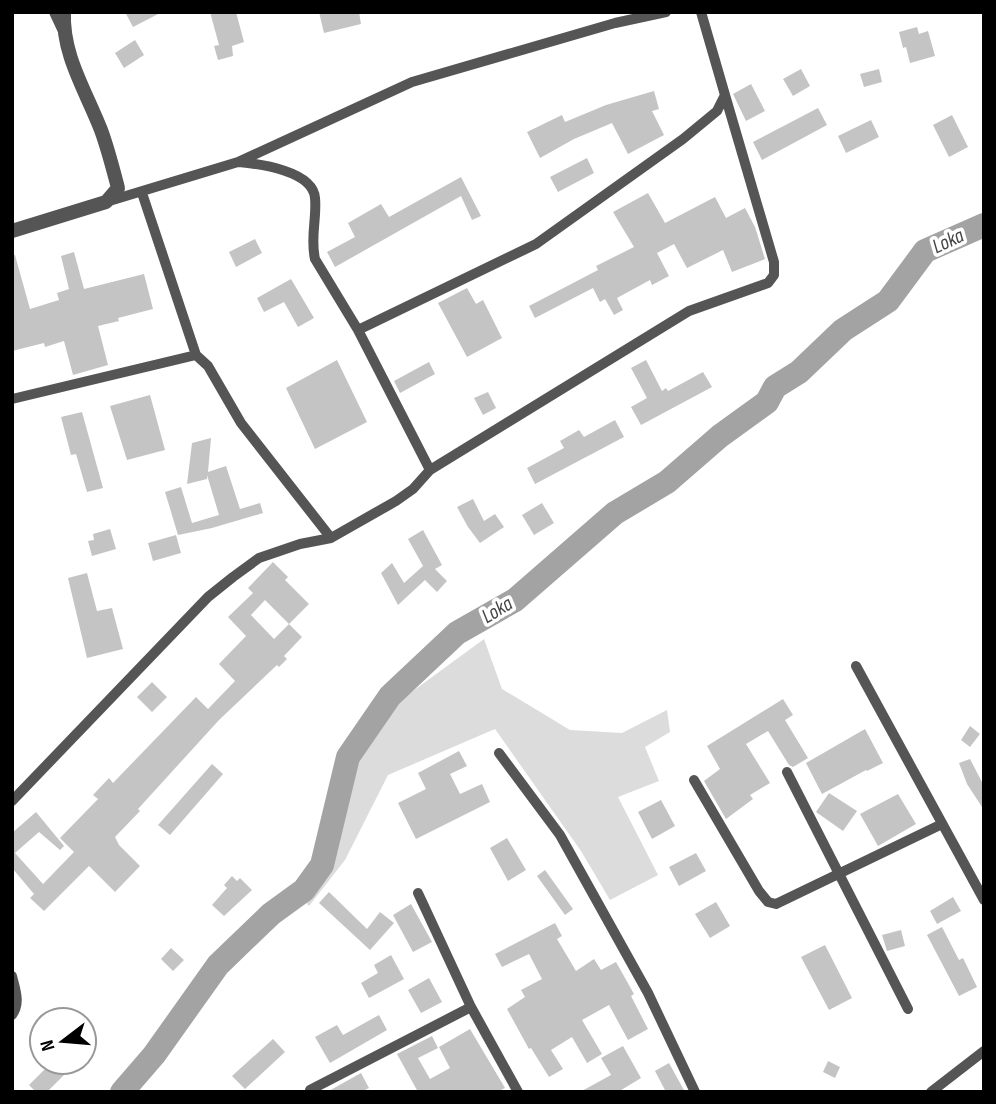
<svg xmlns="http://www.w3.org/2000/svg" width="996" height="1104" font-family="'Sofia Sans Condensed',sans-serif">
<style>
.green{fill:#dcdcdc}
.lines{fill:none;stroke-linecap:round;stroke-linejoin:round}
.river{stroke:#a3a3a3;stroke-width:24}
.building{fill:#c4c4c4;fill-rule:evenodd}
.minor{stroke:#555;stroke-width:10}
.tertiary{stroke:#555;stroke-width:14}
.labels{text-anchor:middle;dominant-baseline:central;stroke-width:7;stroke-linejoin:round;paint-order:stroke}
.water-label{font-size:21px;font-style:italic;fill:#444;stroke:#fff}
</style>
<rect width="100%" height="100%" fill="#fff"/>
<path class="green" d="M484 639 502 689 570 730 622 733 667 710 670 732 645 747 659 781 618 797 658 875 610 900 581 851 495 729 388 775 345 860 309 906 295 890 309 872 341 775 402 699Z"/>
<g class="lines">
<path class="river" d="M122 1092 154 1055 218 965 271 914 304 890 322 865 348 757 390 696 457 633 515 600 615 513 667 482 720 436 767 402 775 387 799 372 843 330 888 301 925 251 984 225"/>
</g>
<path class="building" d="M125 12H162L133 27Z
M210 12H236L244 42 232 46 233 56 218 60 214 46 219 45Z
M319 12H359L361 24 324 33Z
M917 27 919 34 928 31 935 56 910 63 906 47 903 48 899 32Z
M135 40 144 55 124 68 115 53Z
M801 69 810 86 793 96 783 79Z
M879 69 882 82 864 87 860 74Z
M751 84 765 111 746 121 733 94Z
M654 91 659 109 652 111 664 135 628 154 612 123 574 139 540 158 527 132 562 115 565 122 606 105Z
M818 108 827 125 762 160 753 142Z
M952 115 968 147 949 157 933 125Z
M871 120 879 137 846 153 838 136Z
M587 158 594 173 558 192 550 177Z
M461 177 481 216 472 220 461 196 335 267 327 252 355 237 348 223 381 204 389 217Z
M648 193 665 223 715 197 726 218 745 208 755 227 765 259 732 272 723 250 687 268 674 244 657 253 669 276 652 285 650 280 617 298 623 310 614 315 605 299 600 302 593 288 535 318 529 306 598 270 596 266 634 247 613 212Z
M255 239 262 253 236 267 229 252Z
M74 252 84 289 144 274 153 309 118 318 119 321 98 326 108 365 73 375 64 341 45 347 44 343 12 351V255H15L30 309 59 300 57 293 69 289 61 256Z
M291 279 314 318 298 327 284 302 264 312 257 298Z
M467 288 476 304 483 300 502 338 467 357 438 303Z
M337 360 367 422 315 449 286 388Z
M646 360 662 391 666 388 668 391 703 372 712 387 641 425 631 407 647 398 631 368Z
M429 362 435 374 400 393 394 381Z
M488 392 496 408 483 415 474 398Z
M150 395 165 450 127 460 110 406Z
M82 412 103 488 87 492 76 454 71 455 61 417Z
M615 420 624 437 535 484 527 468 564 448 560 441 579 430 584 437Z
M211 438 208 472 226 466 240 509 260 503 263 513 212 528 178 535 165 492 181 487 192 523 219 515 207 475V479L187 484 192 443Z
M473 499 484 521 495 514 504 527 480 543 468 527 457 507Z
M542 503 554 523 534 535 522 515Z
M110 529 116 549 92 556 88 541 94 540 93 534Z
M423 530 442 565 435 569 447 581 437 592 425 580 398 605 381 573 392 563 404 583 423 566 408 539Z
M176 535 181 553 153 561 148 543Z
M273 562 288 577 285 580 309 604 289 624 302 637 284 656 287 659 279 667 277 665 219 720 138 809 140 811 115 837 119 845 140 866 115 892 89 866 44 911 30 898 34 894 12 868V833L36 812 64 846 60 850 39 832 15 853 43 884 74 852 60 838 98 799 93 795 109 778 113 783 196 697 208 709 235 681 219 664 246 636 228 617 253 593 248 588ZM265 600 289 624 274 639 251 615Z
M87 573 97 611 112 608 123 649 87 658 68 578Z
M152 682 167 697 152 712 137 697Z
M783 699 793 715 785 720 808 758 793 767 789 765 768 731 746 744 770 783 750 795 753 799 726 819 704 781 720 769 707 746Z
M970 726 980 734 970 747 961 740Z
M865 729 883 763 867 771 866 770 822 794 806 763Z
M459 751 467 766 450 774 460 794 482 784 490 802 416 839 398 803 426 789 418 773Z
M970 759 984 786V810L967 784 959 763Z
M212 764 223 774 170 835 158 825Z
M829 793 857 811 843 831 816 812Z
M898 794 916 824 878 846 860 814Z
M661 800 675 826 652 839 638 812Z
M507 838 526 870 508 881 490 848Z
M696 853 706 871 679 886 669 867Z
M545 870 573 909 565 915 537 876Z
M232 876 237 881 240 878 252 890 224 916 212 905 227 888 224 885Z
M329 892 367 929 380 912 394 923 370 950 319 903Z
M953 897 961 911 937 924 930 911Z
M716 902 730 926 710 938 695 914Z
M411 904 432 942 413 952 393 915Z
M555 923 562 936 557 939 576 971 594 959 601 970 616 962 634 994 631 996 648 1029 628 1040 609 1005 582 1020 602 1054 587 1063 572 1037 551 1050 563 1069 549 1077 531 1048 529 1049 507 1009 525 997 521 990 542 979 529 954 502 967 495 954Z
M942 927 959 960 963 958 977 987 959 996 927 935Z
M901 930 905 946 887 951 882 935Z
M825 945 852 998 829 1010 801 957Z
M171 948 184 960 173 971 161 959Z
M391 955 404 979 369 998 361 983 378 973 374 965Z
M429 978 442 1002 421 1013 408 990Z
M379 1015 387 1030 330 1063 315 1037 337 1025 343 1035Z
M470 1029 505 1088 497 1092H418L397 1054 432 1036 438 1048 418 1058 430 1079 450 1068 439 1047Z
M273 1039 285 1052 245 1089 232 1076Z
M623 1046 641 1078 618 1092H580L611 1075 601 1058Z
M828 1061 840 1067 835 1078 823 1072Z
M38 1062H77L47 1092H36L29 1085 45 1069Z
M669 1063 685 1092H666L655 1071Z
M361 1073 369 1088 361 1092H327Z"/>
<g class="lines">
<path class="minor" d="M54 12 62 29
M239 162C260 164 313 171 315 198 317 218 310 238 315 259L358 330 430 470
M142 193 196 355
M106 202 238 162 412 82 615 23 666 12
M358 330 536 244 683 139 717 111 725 95 701 12
M12 399 196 355 208 366 241 423 331 538
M856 666 984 900
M499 753 560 835 648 993 695 1092
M787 772 908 1009
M694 780 759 891 768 902 776 904 942 824
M12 801 208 597 233 577 259 558 300 544 331 538 396 501 413 489 430 470 689 311 768 283 774 275V262L725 95
M418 893 471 1007 518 1092
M12 976C15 989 21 1003 12 1015
M310 1090 471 1007
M931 1092 984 1051"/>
<path class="tertiary" d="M12 231 106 202 118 188C113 169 108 149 101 130 86 91 62 55 64 12"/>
</g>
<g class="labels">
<g class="water-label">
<text transform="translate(948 241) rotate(-25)">Loka</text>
<text transform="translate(497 610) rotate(-31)">Loka</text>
</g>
</g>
<rect width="996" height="1104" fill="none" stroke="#000000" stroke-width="28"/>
<g transform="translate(63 1041) rotate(254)"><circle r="33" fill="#ffffff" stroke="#999999" stroke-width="2"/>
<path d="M0-5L12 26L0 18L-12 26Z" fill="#000000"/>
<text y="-10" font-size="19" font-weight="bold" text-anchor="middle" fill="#000000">N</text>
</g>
</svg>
